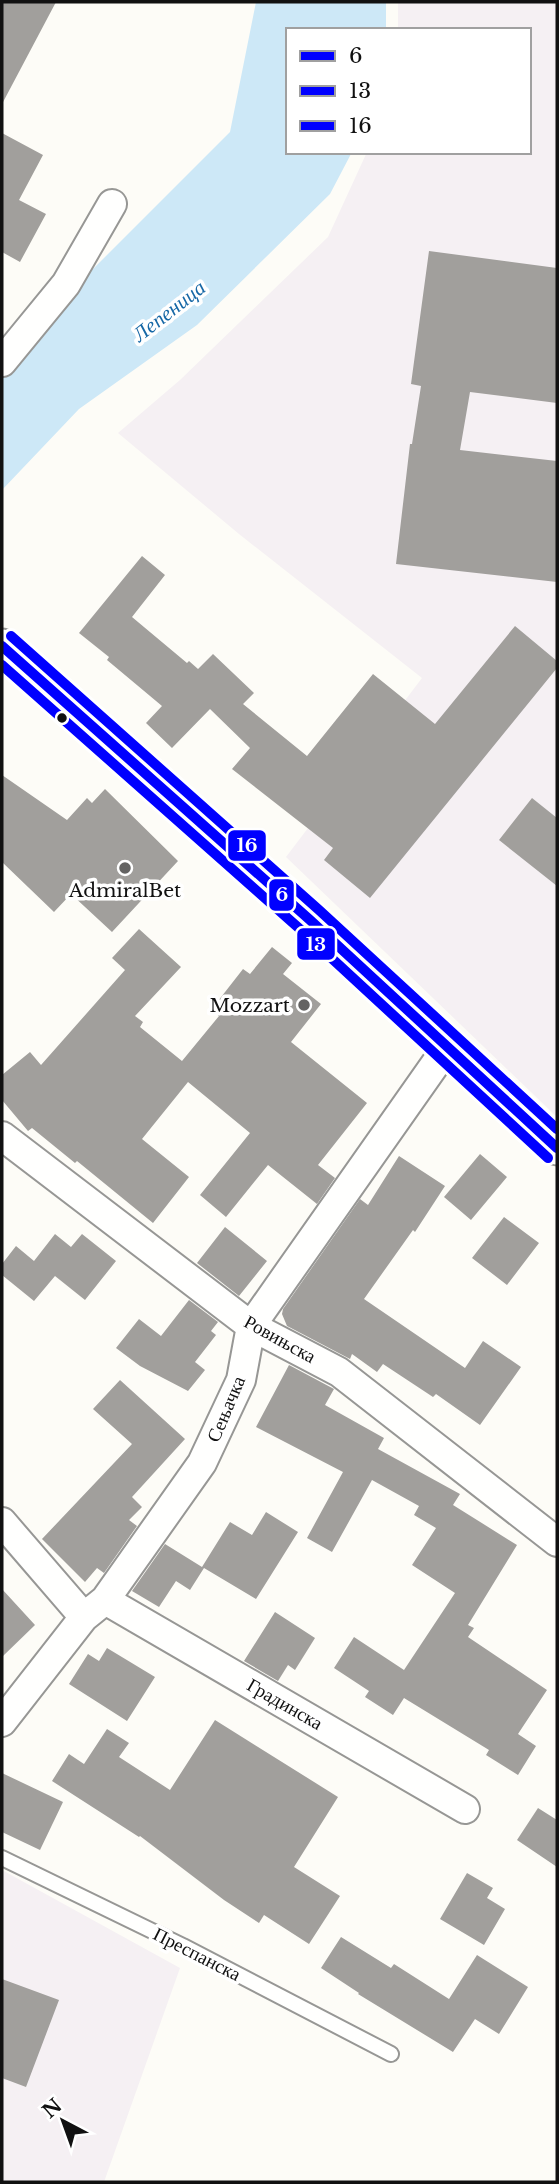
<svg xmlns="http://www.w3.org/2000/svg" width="559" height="2184" font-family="'Libre Baskerville',serif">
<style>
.industrial{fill:#f5f0f3}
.water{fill:#cde8f7}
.building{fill:#a19f9c}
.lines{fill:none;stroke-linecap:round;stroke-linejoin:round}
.service-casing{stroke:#979795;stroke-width:18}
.minor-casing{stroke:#979795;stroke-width:32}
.tertiary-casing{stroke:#979795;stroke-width:37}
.service{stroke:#fffffe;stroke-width:14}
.minor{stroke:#fffffe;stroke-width:28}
.tertiary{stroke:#fffffe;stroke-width:33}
.bus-1-casing{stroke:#fff;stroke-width:16}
.bus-2-casing{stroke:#fff;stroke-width:16}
.bus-3-casing{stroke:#fff;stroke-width:16}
.bus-1{stroke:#00f;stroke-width:10}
.bus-2{stroke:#00f;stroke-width:10}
.bus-3{stroke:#00f;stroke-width:10}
.bus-dot{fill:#111;stroke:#fff;stroke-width:2.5}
.poi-dot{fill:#646362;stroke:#fff;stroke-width:2.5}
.labels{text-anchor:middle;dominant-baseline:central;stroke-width:7;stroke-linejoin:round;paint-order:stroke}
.poi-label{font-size:19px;fill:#111;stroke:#fff}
.street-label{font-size:19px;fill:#111;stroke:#fff}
.water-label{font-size:21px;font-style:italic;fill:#1768a6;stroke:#fff}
.line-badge{stroke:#fff;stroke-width:2.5}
.badge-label{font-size:19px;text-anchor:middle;font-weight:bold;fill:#fff}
</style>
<rect width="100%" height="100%" fill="#fdfcf7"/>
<path class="industrial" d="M398 2H557V1117L286 857 422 678 239 534 118 433 180 380 328 237 367 152H529V30H398Z
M2 1870 180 1968 104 2182H2Z"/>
<path class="water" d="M256 2H386V30H288V152H352L330 194 197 325 79 409 2 490V366L66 296 230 132Z"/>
<path class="building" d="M2 2H56L2 104Z
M2 133 43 155 19 200 46 214 20 262 2 252Z
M429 251 557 268V403L470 392 460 450 557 461V582L396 564 410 444H412L421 386 411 384Z
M142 556 165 575 132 617 187 663 189 661 198 669 213 654 254 693 243 704 307 756 373 674 435 724 515 626 557 661V668L370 898 324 860 333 848 232 769 250 748 210 709 172 748 146 723 162 706 107 660 109 657 79 633Z
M2 775 67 820 87 798 92 803 105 789 178 861 112 932 71 894 54 912 2 862Z
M532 798 557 818V886L499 840Z
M139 929 181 967 135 1016 143 1022 140 1027 182 1061 219 1016 211 1010 243 969 250 974 272 947 292 963 283 974 321 1004 291 1042 367 1103 318 1165 335 1178 317 1204 268 1165 226 1217 200 1195 250 1133 188 1082 142 1139 189 1177 153 1223 77 1161 75 1163 32 1128 28 1131 2 1100V1075L30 1052 41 1065 125 970 112 958Z
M480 1154 507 1177 471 1220 444 1197Z
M399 1156 445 1186 415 1232 413 1230 364 1299 465 1368 483 1341 521 1367 480 1425 436 1394 433 1397 383 1364 377 1372 352 1354 350 1359 291 1328 287 1326 282 1314 283 1309 360 1199 368 1205Z
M504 1217 539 1243 507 1285 472 1258Z
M225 1227 267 1261 239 1296 197 1263Z
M55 1234 71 1247 82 1234 116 1261 85 1300 55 1276 34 1301 2 1275V1264L16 1246 34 1261Z
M189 1300 218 1322 211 1331 216 1335 195 1362 205 1370 188 1391 140 1366 116 1348 139 1319 161 1336Z
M289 1365 334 1389 325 1405 384 1438 378 1449 460 1494 453 1505 517 1545 468 1625 474 1628 468 1637 547 1690 518 1734 536 1746 518 1775 486 1755 489 1750 404 1698 393 1715 365 1697 369 1691 334 1668 354 1637 404 1670 455 1593 412 1565 436 1528 414 1515 419 1506 372 1480 332 1552 307 1538 343 1472 256 1427Z
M120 1380 185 1439 132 1497 142 1507 129 1520 137 1526 104 1573 97 1568 85 1582 42 1539 132 1444 93 1409Z
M266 1512 298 1532 256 1599 204 1568 190 1590 176 1581 159 1607 132 1591 165 1544 202 1567 230 1522 252 1535Z
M2 1589 35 1625 2 1657Z
M275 1612 315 1638 295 1670 288 1665 278 1681 244 1661Z
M107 1648 155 1677 127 1721 69 1684 88 1654 99 1661Z
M215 1720 338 1797 294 1867 340 1896 309 1944 264 1915 259 1923 224 1900 140 1836 139 1837 52 1781 69 1754 84 1764 107 1729 129 1743 119 1757 170 1790Z
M2 1773 63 1802 40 1850 2 1832Z
M538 1808 557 1820V1867L517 1840Z
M467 1873 493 1888 487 1898 505 1909 484 1945 440 1919Z
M341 1937 391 1968 394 1964 449 1999 477 1955 528 1987 499 2034 475 2019 453 2052 358 1994 359 1993 321 1968Z
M2 1979 59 2000 26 2087 2 2078Z"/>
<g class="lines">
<g class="service-casing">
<path id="service" d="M2 1858 183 1946 391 2054"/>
</g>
<g class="minor-casing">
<path id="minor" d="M2 362 66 284 112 204
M2 1136 251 1326 339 1372 557 1542
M2 1522 84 1617
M105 1600 465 1809
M2 1722 84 1617 105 1600 202 1463 241 1380 251 1326 448 1046"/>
</g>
<g class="tertiary-casing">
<path id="tertiary" d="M2 646 310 920 557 1148"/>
</g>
<use href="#service" class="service"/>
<use href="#minor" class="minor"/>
<use href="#tertiary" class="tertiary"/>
<g class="bus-1-casing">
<path id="bus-1" d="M2 646 310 920 557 1148"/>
</g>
<g class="bus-2-casing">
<path id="bus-2" d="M2 665 301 930 548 1158"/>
</g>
<g class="bus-3-casing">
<path id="bus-3" d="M11 636 319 910 557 1129"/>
</g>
<use href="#bus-1" class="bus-1"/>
<use href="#bus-2" class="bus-2"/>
<use href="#bus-3" class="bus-3"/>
</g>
<circle class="bus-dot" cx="62" cy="718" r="6"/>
<g class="poi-dot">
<circle cx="125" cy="868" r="7"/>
<circle cx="304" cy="1005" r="7"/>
</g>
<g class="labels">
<g class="poi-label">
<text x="125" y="890">AdmiralBet</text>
<text x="290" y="1005" text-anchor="end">Mozzart</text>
</g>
<g class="street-label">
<text transform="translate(280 1339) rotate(29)">Ровињска</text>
<text transform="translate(226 1409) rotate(-67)">Сењачка</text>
<text transform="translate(285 1704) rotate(30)">Градинска</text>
<text transform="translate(197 1954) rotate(27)">Преспанска</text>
</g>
<g class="water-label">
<text transform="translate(169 311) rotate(-38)">Лепеница</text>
</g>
</g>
<g class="line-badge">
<rect x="227" y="829" width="40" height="33" rx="7" fill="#00f"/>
<rect x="268" y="878" width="27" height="34" rx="7" fill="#00f"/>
<rect x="296" y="927" width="40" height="34" rx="7" fill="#00f"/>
</g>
<g class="badge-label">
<text x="247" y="852">16</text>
<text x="282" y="901">6</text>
<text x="316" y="951">13</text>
</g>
<rect width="559" height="2184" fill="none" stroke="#111111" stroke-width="7"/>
<rect x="286" y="28" width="245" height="126" fill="#ffffff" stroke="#a0a0a0" stroke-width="2"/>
<rect x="300" y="51" width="35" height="10" fill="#0000ff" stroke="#a0a0a0" stroke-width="2"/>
<text x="349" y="63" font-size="21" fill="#111111">6</text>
<rect x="300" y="86" width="35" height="10" fill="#0000ff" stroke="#a0a0a0" stroke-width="2"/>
<text x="349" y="98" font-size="21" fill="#111111">13</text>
<rect x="300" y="121" width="35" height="10" fill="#0000ff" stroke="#a0a0a0" stroke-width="2"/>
<text x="349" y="133" font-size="21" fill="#111111">16</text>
<g transform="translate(63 2121) rotate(319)" stroke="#ffffff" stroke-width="5" paint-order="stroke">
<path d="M0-5L12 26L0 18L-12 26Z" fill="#111111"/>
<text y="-10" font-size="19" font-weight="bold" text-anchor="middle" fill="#111111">N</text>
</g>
</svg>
